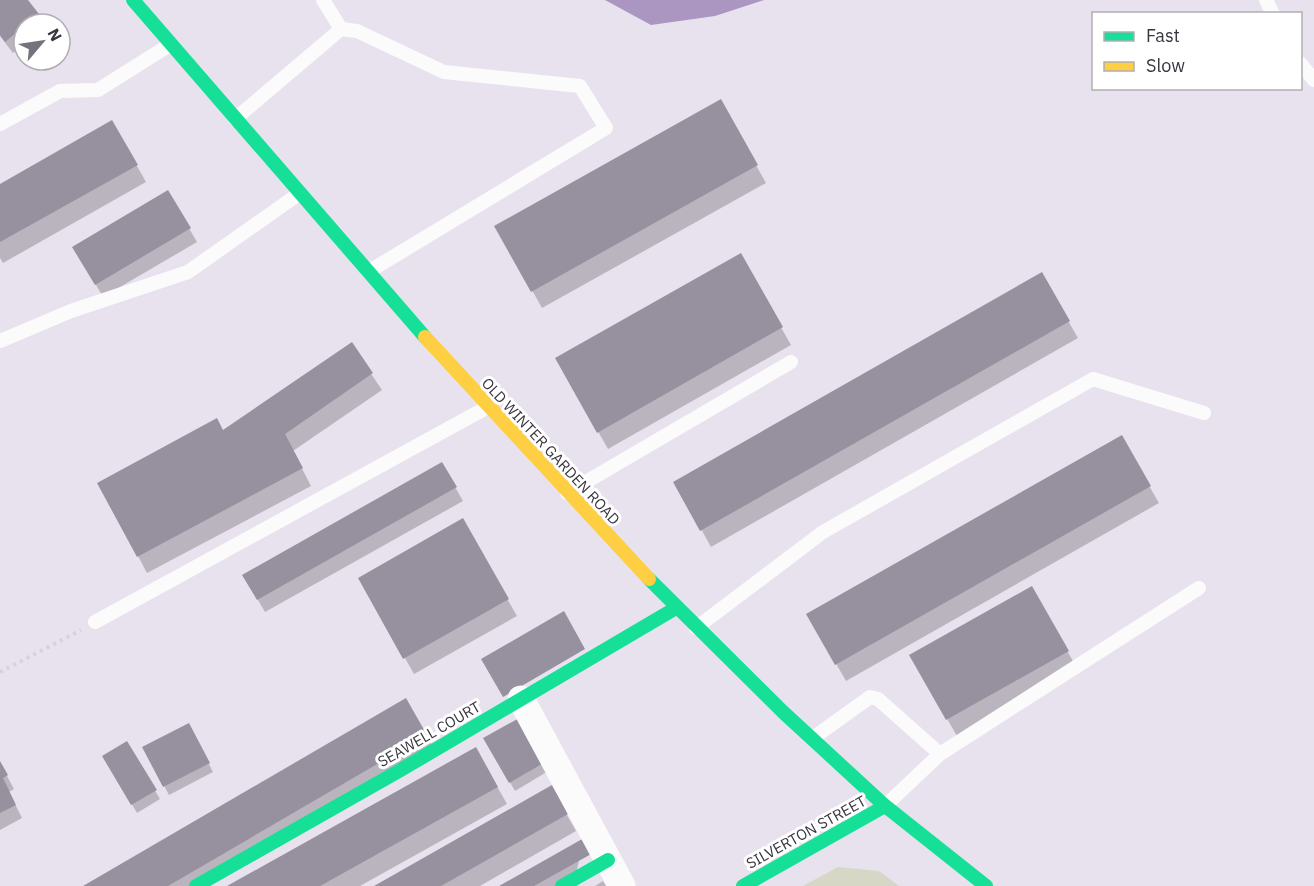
<svg xmlns="http://www.w3.org/2000/svg" width="1314" height="886" font-family="'IBM Plex Sans',sans-serif">
<style>
.green{fill:#d6d8c5}
.water{fill:#ab96c1}
.shadow{fill:#0003}
.building{fill:#97909f}
.lines{fill:none;stroke-linecap:round;stroke-linejoin:round}
.path{stroke:#d4d3d7;stroke-width:4;stroke-dasharray:3 4.5;stroke-linecap:butt}
.lane{stroke:#fcfbfc;stroke-width:14}
.street{stroke:#fcfbfc;stroke-width:27}
.fast{stroke:#16e098;stroke-width:14}
.slow{stroke:#ffcf43;stroke-width:14}
.labels{text-anchor:middle;dominant-baseline:central;stroke-width:6;stroke-linejoin:round;paint-order:stroke}
.street-label{font-size:15px;fill:#39353e;stroke:#fff}
</style>
<rect width="100%" height="100%" fill="#e8e2ee"/>
<path class="green" d="M838 867 879 871 899 886H803Z"/>
<path class="water" d="M605 0H764L715 16 651 25Z"/>
<path class="shadow" d="M0 0H26L43 24H24V45L13 53 0 36Z
M720 101 766 183 542 308 496 226Z
M112 122 146 182 3 263 0 258V185Z
M168 192 197 242 103 297 74 247Z
M740 255 791 345 608 449 557 359Z
M1041 274 1078 338 711 547 675 482Z
M351 344 382 390 293 451 311 486 147 573 138 556 223 432Z
M1121 437 1159 503 846 681 808 615Z
M442 464 463 501 265 612 244 576Z
M462 520 517 616 414 674 360 579Z
M1031 588 1077 668 957 736 911 656Z
M406 700 436 752 206 886H86Z
M520 719 550 770 515 791 485 739Z
M193 733 213 772 169 795 144 748Z
M126 743 160 799 137 813 104 756Z
M476 749 507 804 360 886H230Z
M0 763 14 789 9 792 22 818 0 830Z
M551 787 576 831 480 886H377Z
M584 840 573 886H502Z
M603 881 606 886H595Z"/>
<path class="building" d="M0 0H28L39 14 5 42 0 35Z
M721 99 758 165 531 292 494 226Z
M112 120 138 165 0 242V184Z
M168 190 191 228 95 285 72 247Z
M741 253 783 327 597 433 555 358Z
M1042 272 1070 321 700 531 673 482Z
M352 342 373 373 285 434 303 468 137 557 97 483 217 418 223 430Z
M1122 435 1151 486 835 665 806 614Z
M442 462 457 487 257 600 242 575Z
M463 518 509 599 403 659 358 578Z
M1032 586 1069 651 946 720 909 655Z
M564 611 585 649 503 697 481 659Z
M406 698 427 735 168 886H83Z
M521 717 547 761 509 783 483 738Z
M189 723 210 763 163 787 142 747Z
M127 741 157 790 131 805 102 756Z
M476 747 498 787 320 886H227Z
M0 761 8 775 3 778 16 805 0 813Z
M552 785 568 814 441 886H374Z
M584 838 593 853 534 886H499Z"/>
<g class="lines">
<path class="path" d="M0 672 81 630"/>
<path class="lane" d="M323 0 341 29
M1266 0 1273 14
M1300 63 1314 80
M235 119 341 29 357 31 444 72 580 86 606 128 368 272
M0 124 60 91 98 90 171 44
M0 341 71 311 188 272 300 193
M567 493 791 362
M95 622 486 408
M696 628 823 532 1093 379 1204 413
M813 738 870 697 878 699 940 754
M885 806 940 754 1199 588"/>
<path class="street" d="M521 699 622 886"/>
<path class="fast" d="M133 0 425 337
M649 579 783 712 884 805 986 886
M196 886 399 771 676 608
M562 886 608 860
M743 886 885 806"/>
<path class="slow" d="M425 337 649 579"/>
</g>
<g class="labels">
<g class="street-label">
<text transform="translate(551 451) rotate(47)">OLD WINTER GARDEN ROAD</text>
<text transform="translate(429 734) rotate(-30)">SEAWELL COURT</text>
<text transform="translate(806 832) rotate(-29)">SILVERTON STREET</text>
</g>
</g>
<rect x="1092" y="12" width="210" height="78" fill="#ffffff" stroke="#b0aeb2" stroke-width="1.5"/>
<rect x="1104" y="32" width="30" height="9" fill="#16e098" stroke="#b0aeb2" stroke-width="1.5"/>
<text x="1146" y="42" font-size="18" fill="#39353e">Fast</text>
<rect x="1104" y="62" width="30" height="9" fill="#ffcf43" stroke="#b0aeb2" stroke-width="1.5"/>
<text x="1146" y="72" font-size="18" fill="#39353e">Slow</text>
<g transform="translate(42 42) rotate(61)"><circle r="28" fill="#ffffff" stroke="#b0aeb2" stroke-width="1.5"/>
<path d="M0-4.5L10 22L0 15L-10 22Z" fill="#76727c"/>
<text y="-9" font-size="16" font-weight="bold" text-anchor="middle" fill="#39353e">N</text>
</g>
</svg>
